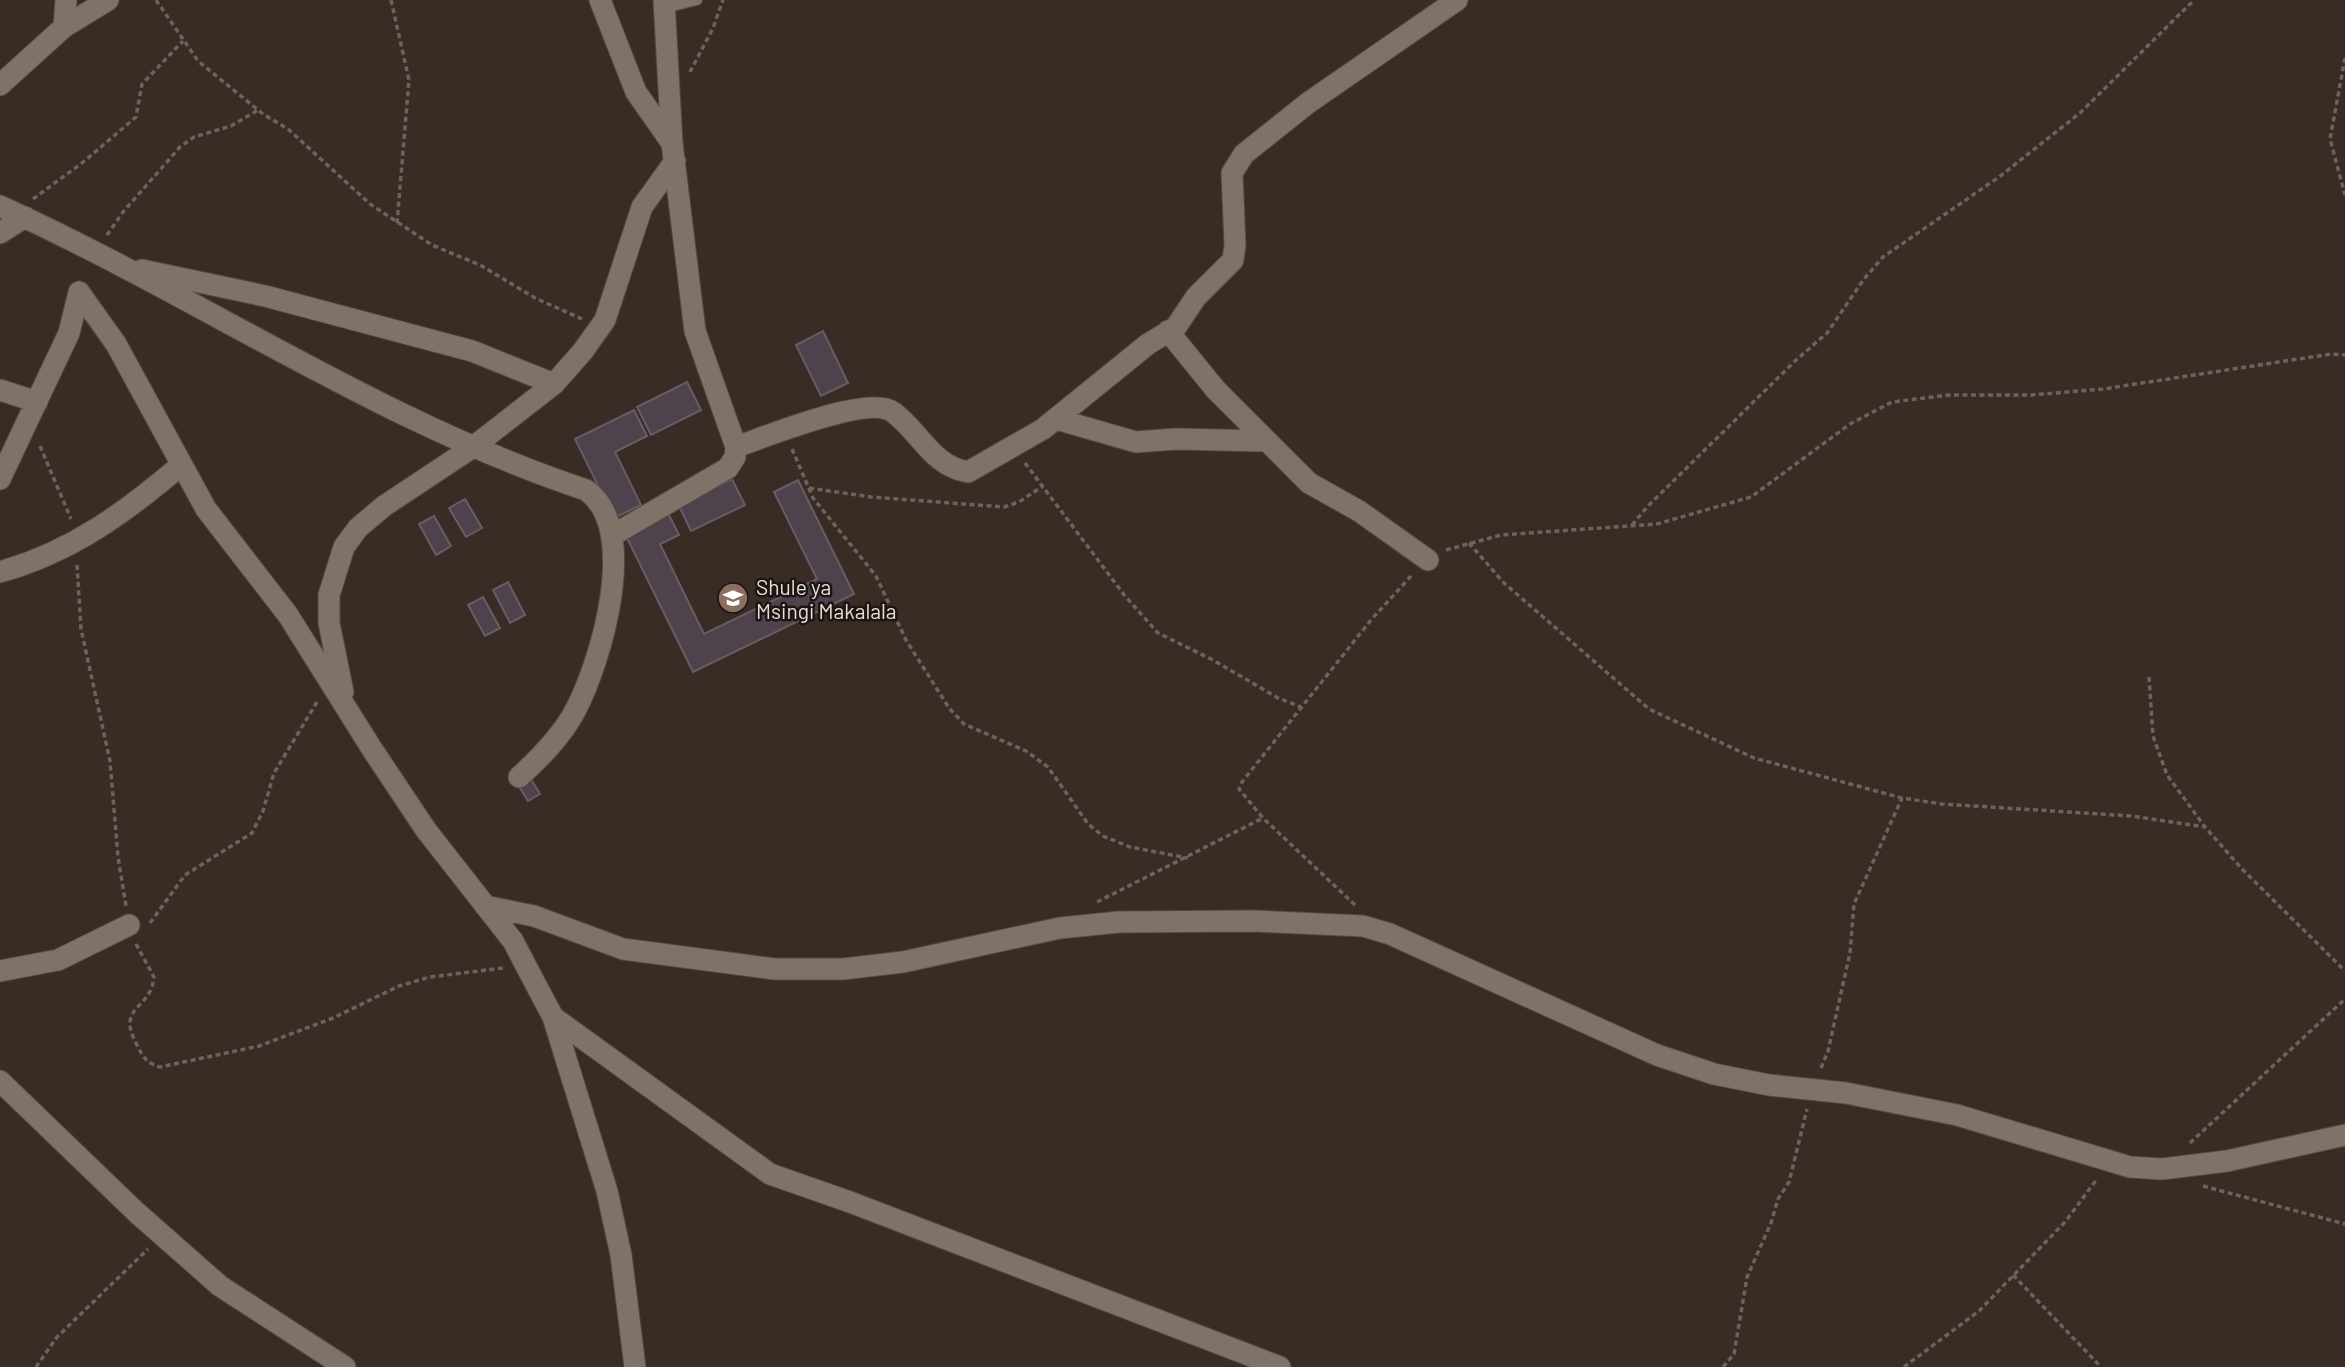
<svg xmlns="http://www.w3.org/2000/svg" width="2345" height="1367" font-family="Barlow,sans-serif">
<style>
.building{fill:#4e424d;stroke:#695c67;stroke-width:2}
.lines{fill:none;stroke-linecap:round;stroke-linejoin:round}
.lane-casing{stroke:#544a42;stroke-width:12}
.street-casing{stroke:#544a42;stroke-width:23}
.path{stroke:#6e635c;stroke-width:3.5;stroke-dasharray:5 3.5;stroke-linecap:butt}
.lane{stroke:#807268;stroke-width:10}
.street{stroke:#807268;stroke-width:21}
.labels{text-anchor:middle;dominant-baseline:central;stroke-width:5;stroke-linejoin:round;paint-order:stroke}
.poi-label{font-size:21px;fill:#e7dfda;stroke:#1c1612;text-anchor:start}
</style>
<rect width="100%" height="100%" fill="#392c24"/>
<path class="building" d="M823 331 848 383 821 396 796 345Z
M687 382 701 410 651 435 637 407Z
M634 410 647 436 615 452 641 505 614 518 575 439Z
M732 479 745 505 691 531 679 506Z
M798 480 854 594 693 672 625 534 668 513 679 535 660 544 704 634 817 579 774 492Z
M465 499 482 528 466 537 449 508Z
M434 516 451 546 436 555 419 524Z
M508 582 525 615 510 623 493 590Z
M483 597 500 628 485 636 468 605Z
M527 773 540 794 528 801 515 780Z"/>
<g class="lines">
<g class="lane-casing">
<path id="lane" d="M664 8 697 0"/>
</g>
<g class="street-casing">
<path id="street" d="M600 0 636 92 671 142
M64 27 66 0
M0 85 64 27 108 0
M0 206C198 296 378 421 586 490 641 528 601 662 575 711 561 737 540 758 519 777
M0 233 25 217
M142 270 265 296 472 351 554 384
M79 292 116 344 206 509 288 615 372 749 426 830 513 941 536 985 553 1017 607 1191 621 1255 635 1367
M1168 331 1216 390 1309 483 1359 511 1428 560
M0 390 37 402
M1056 419 1136 442 1175 439 1266 441
M736 447C765 437 869 394 893 412 920 432 932 466 968 472L1043 429 1148 344 1176 327 1196 297 1233 260 1235 245 1232 173 1244 154 1308 103 1457 0
M0 479 69 333 79 292
M613 535 728 468 735 457 736 447 695 331 672 143 664 0
M0 572C71 552 125 513 181 465
M343 692 329 623V595L344 547 358 528 384 506 473 447 554 384 583 351 605 320 642 207 675 161
M485 906 534 916 623 949 775 969H843L903 962 1060 928 1119 922 1253 921 1363 926 1390 934 1657 1055 1714 1074 1769 1085 1846 1093 1957 1115 2130 1167 2162 1169 2227 1161 2345 1135
M0 971 58 960 129 925
M553 1017 770 1174 850 1202 1280 1367
M0 1081 136 1212 220 1286 345 1367"/>
</g>
<path class="path" d="M156 0 198 61 263 114 288 129 370 204 432 245 480 265 535 298 582 319
M391 0 409 80 397 223
M2345 58 2330 139 2345 195
M690 72 713 28 723 0
M33 199 82 163 136 117 142 84 183 41
M107 235 123 212 180 147 194 137 231 126 258 110
M40 446 71 519
M792 449 813 498 876 576 906 640 949 708 964 724 1026 751 1048 767 1088 824 1103 836 1130 847 1188 858
M1025 463 1125 596 1158 633 1213 660 1278 698 1301 707
M809 488 871 497 1004 507 1019 502 1043 486
M1632 525 1647 507 1795 361 1827 333 1864 279 1883 257 1999 177 2080 113 2194 0
M1469 543 1504 583 1649 709 1754 758 1902 798 1942 804 2132 816 2205 827
M1446 550 1501 535 1657 524 1751 497 1850 424 1892 402 1949 395H2031L2103 389 2331 354 2345 355
M77 565 81 629 110 761 118 857 126 906
M2149 677 2153 736 2167 775 2205 827 2242 869 2345 971
M1097 902 1263 818
M1355 905 1263 818 1239 789 1242 782 1371 620 1412 575
M150 923 185 875 252 833 263 811 274 773 317 702
M136 944 154 977C151 1011 115 1005 137 1045 143 1057 146 1063 160 1067L259 1046 333 1018 399 986 430 977 503 968
M1821 1068 1828 1051 1850 953 1854 904 1902 798
M2190 1143 2345 999
M2203 1186 2345 1224
M2013 1275 2101 1367
M36 1367 57 1337 148 1249
M1723 1367 1734 1354 1747 1277 1771 1223 1778 1199 1789 1182 1807 1109
M1904 1367 1979 1311 2065 1222 2097 1179"/>
<use href="#lane" class="lane"/>
<use href="#street" class="street"/>
</g>
<defs>
<g id="school-disc" transform="scale(1.575)"><circle r="9.5" fill="#8d6e63" stroke="#1c1612"/><path d="M0-5L7-2L0 1L-7-2ZM-4 1L0 2.5L4 1V4Q0 6-4 4Z" fill="#fff"/></g>
</defs>
<g fill-rule="evenodd">
<use href="#school-disc" x="733" y="598"/>
</g>
<g class="labels">
<g class="poi-label">
<text x="756" y="586">Shule ya<tspan x="756" dy="24">Msingi Makalala</tspan></text>
</g>
</g>
</svg>
